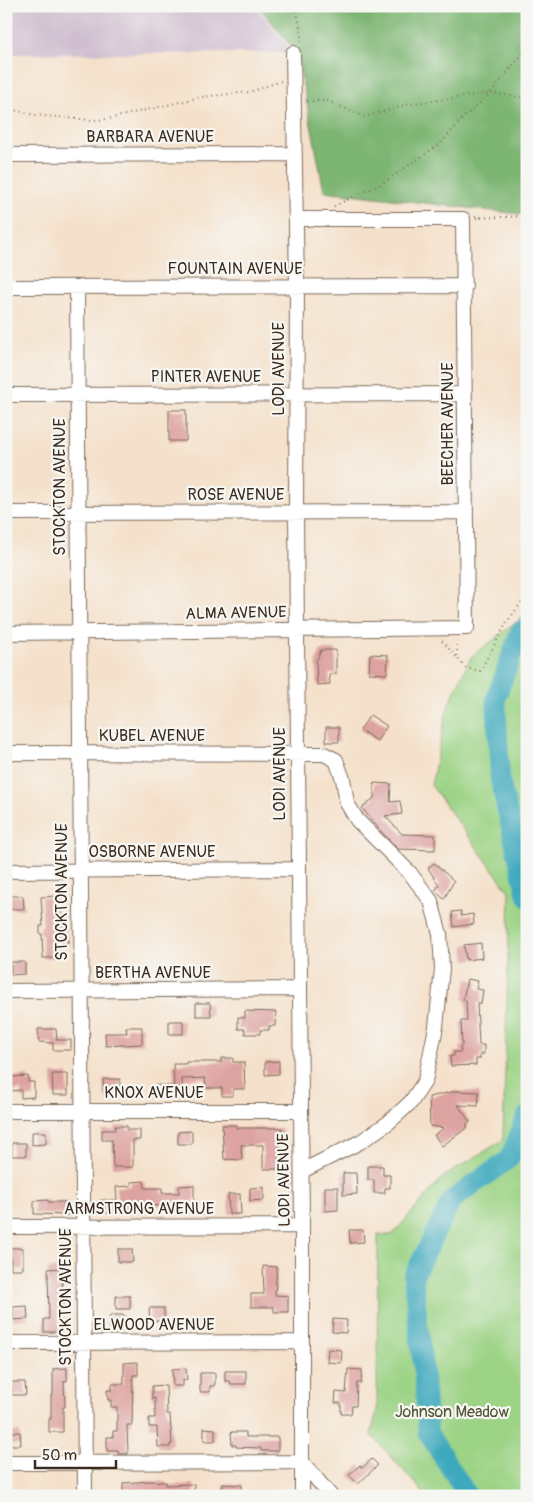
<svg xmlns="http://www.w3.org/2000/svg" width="533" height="1502" font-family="Pangolin,sans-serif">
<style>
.industrial{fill:#cfbdcf}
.green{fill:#9cd385;stroke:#6c7e52}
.forest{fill:#7db572;stroke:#5c7048}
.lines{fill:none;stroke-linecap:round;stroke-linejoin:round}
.river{stroke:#3da9bd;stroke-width:20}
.building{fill:#dda3a1}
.minor-casing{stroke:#7c6a5b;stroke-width:16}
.path{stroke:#7c6a5b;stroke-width:2;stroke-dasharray:1 4;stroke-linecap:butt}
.minor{stroke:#fff;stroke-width:14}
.labels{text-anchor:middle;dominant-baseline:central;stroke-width:4.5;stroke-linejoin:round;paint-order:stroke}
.street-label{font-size:16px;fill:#3b2a1e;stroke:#f6f6f2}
.park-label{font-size:16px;fill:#535438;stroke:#f6f6f2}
</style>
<rect width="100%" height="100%" fill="#f6f6f2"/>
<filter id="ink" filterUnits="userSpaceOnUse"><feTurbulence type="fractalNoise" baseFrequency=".02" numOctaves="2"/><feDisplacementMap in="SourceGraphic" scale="10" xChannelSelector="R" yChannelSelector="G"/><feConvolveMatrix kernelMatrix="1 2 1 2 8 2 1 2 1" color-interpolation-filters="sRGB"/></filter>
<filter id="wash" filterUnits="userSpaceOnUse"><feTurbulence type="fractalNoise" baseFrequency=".0096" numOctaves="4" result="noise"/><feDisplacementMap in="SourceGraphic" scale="20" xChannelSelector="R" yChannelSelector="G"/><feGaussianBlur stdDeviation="1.12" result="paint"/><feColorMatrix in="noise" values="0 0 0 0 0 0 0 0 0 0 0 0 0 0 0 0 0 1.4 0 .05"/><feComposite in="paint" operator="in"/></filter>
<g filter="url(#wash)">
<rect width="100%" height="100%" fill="#f5e1cb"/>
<path class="industrial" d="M6 6H257L293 53 6 54Z"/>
<path class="green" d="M527 614V1496H426L371 1434 377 1411 378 1235H392L443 1177 503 1140 510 893 431 785 448 706 471 657Z"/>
<path class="forest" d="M259 6H527V215L324 191 297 54Z"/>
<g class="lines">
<path class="river" d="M527 627 520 632 496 698 500 780 527 896
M468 1496 428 1433 424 1377 413 1277 452 1200 509 1159 527 1116"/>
</g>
<g id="blocks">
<path class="building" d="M169 410H186V441H169Z
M321 650H336V674H329L330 684 317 685 316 662Z
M370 654 388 655 387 674 369 673Z
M370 715 387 726 377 741 360 730Z
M326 727H339V742H326Z
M374 783 391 784 390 802 400 801 402 814 385 816 402 834 435 835V850L398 849 379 829 362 808 374 798Z
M434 863 454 881 444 899 435 891 439 885 428 868Z
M9 896H23L24 909H9Z
M56 896V916L63 915V925H66V932H64V935H68V944H56L57 958H43L42 934H40V926H43L41 897Z
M461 911V916L473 914 474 924 454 927 452 912Z
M481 943 482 958 466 960 464 945Z
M11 962H25V974L11 975Z
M467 979 478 981 476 989 483 990 481 1003H477L479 1045H484V1054H480V1059H476V1065L451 1066 450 1056H454V1052H461L460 1046H462L461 1021H467L466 1001 463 1000Z
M196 1003H210L211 1016H196Z
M245 1011 276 1012 275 1026H269V1030H260V1034H245V1029H238V1017L245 1018Z
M169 1021H183V1034H169Z
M126 1027H142V1044L106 1046 105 1033H127Z
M38 1029H56L57 1040H71V1050H53V1043L39 1042Z
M221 1058H233V1062H244L245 1089H233V1096H222V1088H206L205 1078 182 1079 183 1095H154V1085L174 1086 173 1064H186V1062H221Z
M279 1061V1074L265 1075V1062Z
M52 1074H68V1095H53Z
M28 1076V1082H34V1097L21 1098V1090L11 1091 10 1077Z
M103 1079H120V1095H104Z
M456 1091 479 1092 478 1106 458 1105 470 1122 466 1125 468 1127 442 1146 434 1135 444 1128 430 1126 429 1097Z
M222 1125H236V1128H282V1136H279V1169H263V1145H241L242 1160 224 1159Z
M115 1126H127V1130H140V1140H133V1167H113L112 1140H102V1130H115Z
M192 1131V1144H178V1132Z
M32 1132H46V1144L32 1145Z
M12 1143H26V1156H12Z
M368 1166H383V1175H390V1188H385V1193H374V1180H368Z
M343 1173H356L357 1194 343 1195Z
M144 1181 145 1188H162V1193H179V1186L194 1185V1205L144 1206V1212L100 1213V1200H117L116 1187 131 1186V1182Z
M264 1187V1200L250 1201V1188Z
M325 1187H338V1210L325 1211Z
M228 1194H240L241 1214H229Z
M48 1200V1202H68V1215L34 1214V1201Z
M349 1230H363L364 1242 350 1243Z
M10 1248H23V1269H11Z
M118 1249H132L133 1262H118Z
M263 1266 277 1267 275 1295 288 1296V1312H274V1307H251V1294H264Z
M62 1268 63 1307H58L59 1332H44V1319H49L48 1269Z
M116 1296H130V1309H116Z
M27 1306 28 1319 13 1320V1307Z
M149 1308H164V1321H150Z
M110 1315H124V1328H110Z
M333 1319 347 1320 346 1333 332 1332Z
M328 1349 342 1350 341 1363 327 1362Z
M138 1362V1375H133L132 1425H127L128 1454H118V1451H107V1437H113V1431H117V1407H111V1400H108L107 1390H112V1384H124V1363Z
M67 1368V1381H64L65 1407H63V1432H49V1419H51V1395H53V1369Z
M186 1368 187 1380H183V1386H173L172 1369Z
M348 1369 362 1370 361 1383H357L356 1406H352L351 1414H341V1403H335L336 1392 346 1393Z
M225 1371H246V1384H231L230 1381H225Z
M200 1373H215V1384L214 1386H210V1392H200Z
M11 1382H25L26 1395H12Z
M166 1385 167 1414H170L172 1444H170V1447H158L157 1427H149V1418H155V1398L152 1399V1386Z
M204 1428 215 1429V1441H204Z
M6 1432H20L21 1445H6Z
M231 1432H246V1437H278V1451H261V1448L236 1447V1445H232Z
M372 1459 378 1465 358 1484 349 1475 360 1465 362 1468Z
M151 1481 166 1482V1485L194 1484V1496H123V1483Z
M223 1484 242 1485 241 1496H223Z"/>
</g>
</g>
<g filter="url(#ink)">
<use href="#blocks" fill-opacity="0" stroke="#7c6a5b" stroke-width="1"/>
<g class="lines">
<g class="minor-casing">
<path id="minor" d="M293 53 297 287 296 512 302 1226V1496
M6 155 295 154
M6 287 465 286
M77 287 85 1496
M6 395 465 394
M6 513 466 512
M6 633 467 628 463 219H296
M6 753 324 754 336 760 343 779 347 803 357 820 410 873 431 901 440 934 442 969 436 1027 425 1081 411 1102 388 1123 360 1142 302 1171
M6 871 298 869
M6 991 300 989
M6 1111H301
M6 1227 302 1226
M6 1343 302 1342
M6 1463 302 1462 331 1496"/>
</g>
<path class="path" d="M296 6 301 33V43
M307 101H328L365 117 409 104 491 93 527 48
M6 108 34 115 91 120 108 119 201 97 250 92 281 81
M334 206 383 183 440 144 465 116 491 93 527 98
M475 216 484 218
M476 218 527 216
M442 641 466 668 480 671 507 622 527 595
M457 656V641"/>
<use href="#minor" class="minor"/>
</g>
</g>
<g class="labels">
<g class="street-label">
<text x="150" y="137">BARBARA AVENUE</text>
<text x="235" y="269">FOUNTAIN AVENUE</text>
<text transform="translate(279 369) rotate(-90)">LODI AVENUE</text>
<text x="206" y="377">PINTER AVENUE</text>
<text transform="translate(448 424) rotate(-90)">BEECHER AVENUE</text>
<text transform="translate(60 487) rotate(-90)">STOCKTON AVENUE</text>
<text x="236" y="495">ROSE AVENUE</text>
<text transform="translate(236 613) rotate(-1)">ALMA AVENUE</text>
<text x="152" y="736">KUBEL AVENUE</text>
<text transform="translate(280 774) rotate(-90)">LODI AVENUE</text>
<text x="152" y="852">OSBORNE AVENUE</text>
<text transform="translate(62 892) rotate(-90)">STOCKTON AVENUE</text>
<text x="153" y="973">BERTHA AVENUE</text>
<text x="154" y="1093">KNOX AVENUE</text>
<text transform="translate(284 1180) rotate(-91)">LODI AVENUE</text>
<text x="139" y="1209">ARMSTRONG AVENUE</text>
<text transform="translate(66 1297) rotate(-90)">STOCKTON AVENUE</text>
<text x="154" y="1325">ELWOOD AVENUE</text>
</g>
<g class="park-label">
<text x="452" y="1412">Johnson Meadow</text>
</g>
</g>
<rect width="533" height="1502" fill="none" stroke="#f6f6f2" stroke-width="25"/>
<path d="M35 1460v8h81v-8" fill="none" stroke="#3b2a1e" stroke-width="2.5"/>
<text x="42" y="1460" font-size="15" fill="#3b2a1e" stroke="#f6f6f2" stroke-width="4" paint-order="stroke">50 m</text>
</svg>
